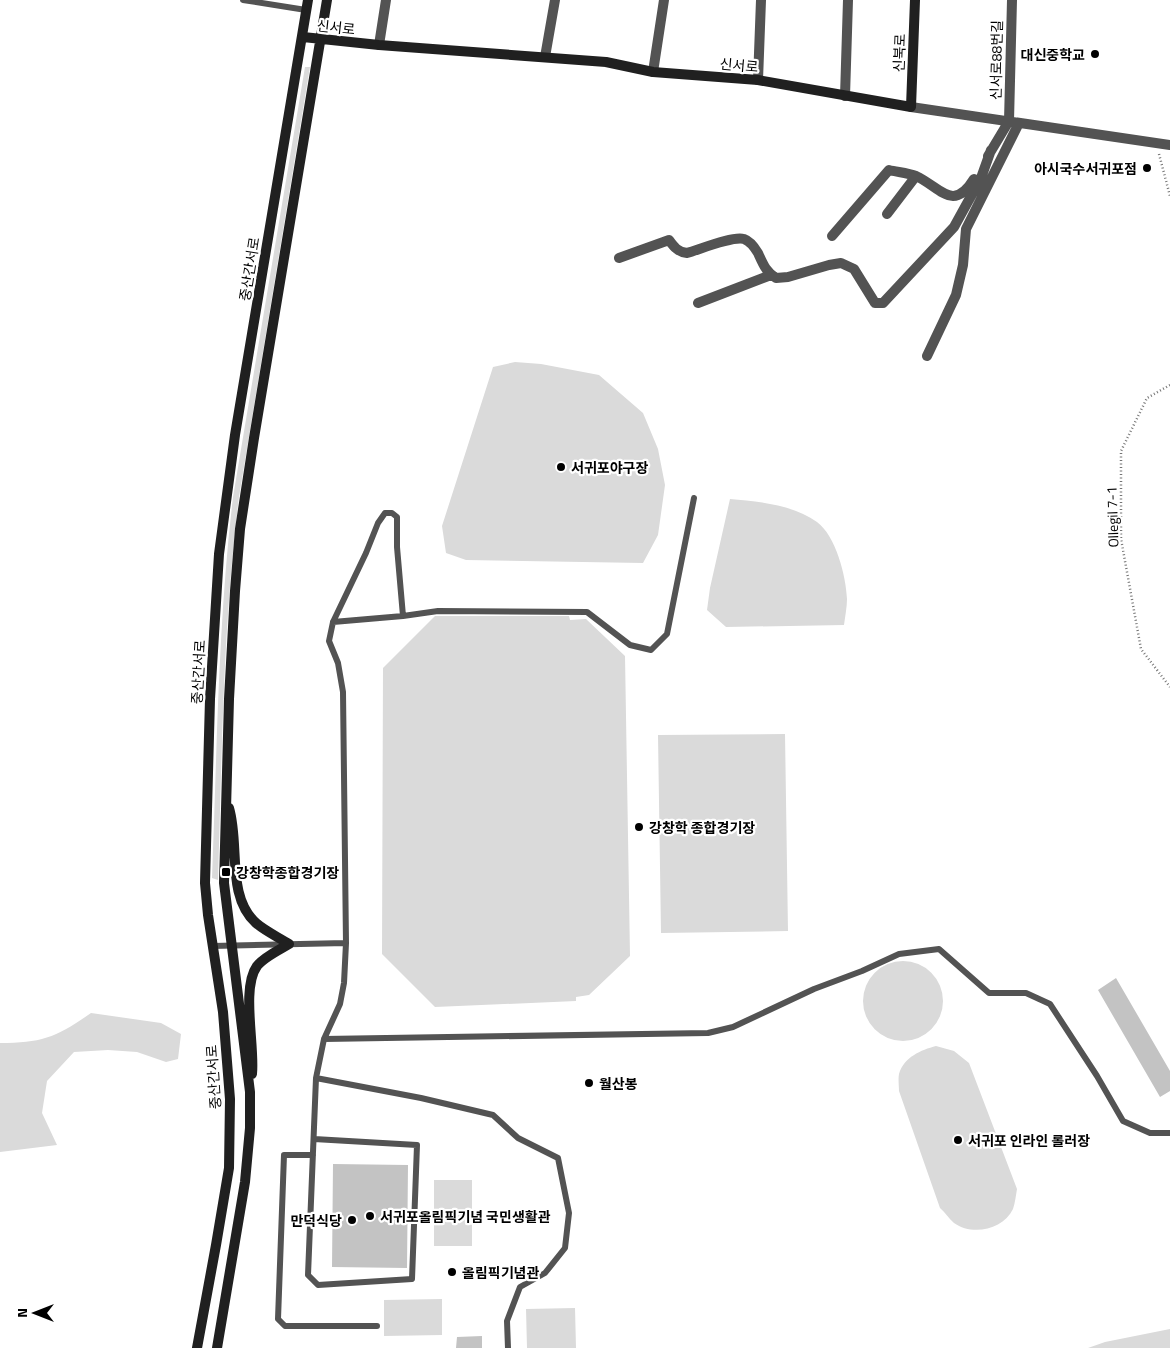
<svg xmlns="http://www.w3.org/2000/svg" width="1170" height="1348" font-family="'Titillium Web','Noto Sans KR',sans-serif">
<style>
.green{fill:#dadada}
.building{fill:#c3c3c3}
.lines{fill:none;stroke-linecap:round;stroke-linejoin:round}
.path{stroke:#757575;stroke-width:2.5;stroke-dasharray:1 2.5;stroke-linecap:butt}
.lane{stroke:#535353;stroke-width:6}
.street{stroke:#535353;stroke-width:10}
.secondary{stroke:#202020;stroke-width:10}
.poi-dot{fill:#000;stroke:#fff;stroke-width:2}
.labels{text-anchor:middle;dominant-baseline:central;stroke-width:4.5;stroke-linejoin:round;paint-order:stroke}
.street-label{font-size:14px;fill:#000;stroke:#fff}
.poi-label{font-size:14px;font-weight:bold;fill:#000;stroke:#fff;text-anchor:start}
</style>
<rect width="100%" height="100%" fill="#fff"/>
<path class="green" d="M305 67H310L239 497C223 624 222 752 218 880L212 878C217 751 218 623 233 497Z
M515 362 541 364 599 375 643 413 658 449 665 485 658 535 643 563 466 560 446 553 442 526 493 367Z
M730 499C757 501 794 505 817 522 836 536 846 576 847 599 847 607 845 617 844 625L726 627 707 610 710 588Z
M435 616H569L570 620 586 619 625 656 630 956 589 995 576 997V1001L435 1007 382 954 383 668Z
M785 734 788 931 661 933 658 735Z
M863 1001a40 40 0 1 1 80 0a40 40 0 1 1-80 0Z
M91 1013 161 1023 181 1034 178 1059 166 1062 137 1052 108 1050 74 1052 47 1081 42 1113 57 1145 0 1152V1043C42 1043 57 1037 91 1013Z
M936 1046 954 1051 969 1063 1017 1189C1016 1195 1015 1203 1013 1209 1003 1230 972 1236 954 1223 949 1219 945 1212 940 1208L899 1091C899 1086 898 1079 899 1074 904 1057 921 1050 936 1046Z
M434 1180H472V1246H434Z
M442 1299V1335L384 1336V1300Z
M575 1308 576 1348H527L526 1309Z
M1170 1329V1348H1088L1105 1342Z"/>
<path class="building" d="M1116 978 1170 1071V1091L1160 1097 1098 990Z
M333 1164 408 1165 407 1268 332 1267Z
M482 1336V1348H456L457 1337Z"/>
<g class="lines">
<path class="path" d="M1159 154 1170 196
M1170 385 1147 398 1121 451V539L1141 649 1170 687"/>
<path class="lane" d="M243 0 306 10
M333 622 403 616
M346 943 343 692 338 663 329 641 333 622 366 553 378 523 385 513H392L397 517V547L403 616 438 611 587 612 630 645 651 650 667 634 694 498
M212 946 346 943 344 983 340 1004 324 1039 316 1078 308 1275 318 1285 412 1279 417 1145 314 1139
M324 1039 708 1033 733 1027 814 989 862 971 899 954 939 949 989 993H1026L1050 1004 1097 1076 1123 1121 1150 1133H1170
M316 1078 421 1098 493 1115 518 1138 558 1158 569 1213 565 1248 545 1273 520 1287 507 1321 508 1348
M313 1155H284L278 1319 285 1326H377"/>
<path class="street" d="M379 45 386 0
M545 57 555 0
M653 72 664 0
M758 80 761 0
M845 96 848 0
M911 107 1170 145
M988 156 1009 121 1012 0
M887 214 916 176
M832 236 889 170C897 172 908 173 916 176 940 187 953 213 974 179
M619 258 669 240C674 247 678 252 687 253 701 249 732 236 744 239 750 241 755 248 758 253 763 264 766 272 776 278L788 277 829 265 841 263 854 269 875 303H883L954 227 981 178 991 150
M698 303 771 275
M927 356 956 295 963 265 966 229 1019 123"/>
<path class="secondary" d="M303 37 379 45 606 62 653 72 758 80 911 107 915 0
M229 808C240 845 226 896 256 923 265 931 278 937 289 944 279 950 264 957 257 966 241 988 255 1046 252 1074
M197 1348 216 1245 229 1168 230 1099 223 1012 208 915 205 883 210 699 219 554 235 435 308 0
M217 1348 245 1182 250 1128V1092L224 883 229 699 235 591 240 529 254 438 327 0"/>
</g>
<g class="poi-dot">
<circle cx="1095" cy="54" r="5"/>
<circle cx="1147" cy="168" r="5"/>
<circle cx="561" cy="467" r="5"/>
<circle cx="639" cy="827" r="5"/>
<rect x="221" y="867" width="10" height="10" rx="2.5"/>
<circle cx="589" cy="1083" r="5"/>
<circle cx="958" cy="1140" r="5"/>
<circle cx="370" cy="1216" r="5"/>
<circle cx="352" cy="1220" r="5"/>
<circle cx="452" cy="1272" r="5"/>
</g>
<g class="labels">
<g class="street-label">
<text transform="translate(336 27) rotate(6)">신서로</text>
<text transform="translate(899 53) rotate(-88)">신북로</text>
<text transform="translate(996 60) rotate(-89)">신서로88번길</text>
<text transform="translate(739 65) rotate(5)">신서로</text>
<text transform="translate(249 269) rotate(-81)">중산간서로</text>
<text transform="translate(1112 517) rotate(-92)">Ollegil 7-1</text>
<text transform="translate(198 672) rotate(-87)">중산간서로</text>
<text transform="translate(213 1077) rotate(-94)">중산간서로</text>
</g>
<g class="poi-label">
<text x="1085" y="54" text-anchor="end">대신중학교</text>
<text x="1137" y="168" text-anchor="end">아시국수서귀포점</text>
<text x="571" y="467">서귀포야구장</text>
<text x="649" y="827">강창학 종합경기장</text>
<text x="236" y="872">강창학종합경기장</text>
<text x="599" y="1083">월산봉</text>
<text x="968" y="1140">서귀포 인라인 롤러장</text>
<text x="380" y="1216">서귀포올림픽기념 국민생활관</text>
<text x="342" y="1220" text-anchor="end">만덕식당</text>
<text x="462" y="1272">올림픽기념관</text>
</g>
</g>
<g transform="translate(35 1313) rotate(270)" stroke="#ffffff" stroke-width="4" paint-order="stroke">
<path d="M0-4L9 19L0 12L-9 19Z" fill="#000000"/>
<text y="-8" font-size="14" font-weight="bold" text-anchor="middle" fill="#000000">N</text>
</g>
</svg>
